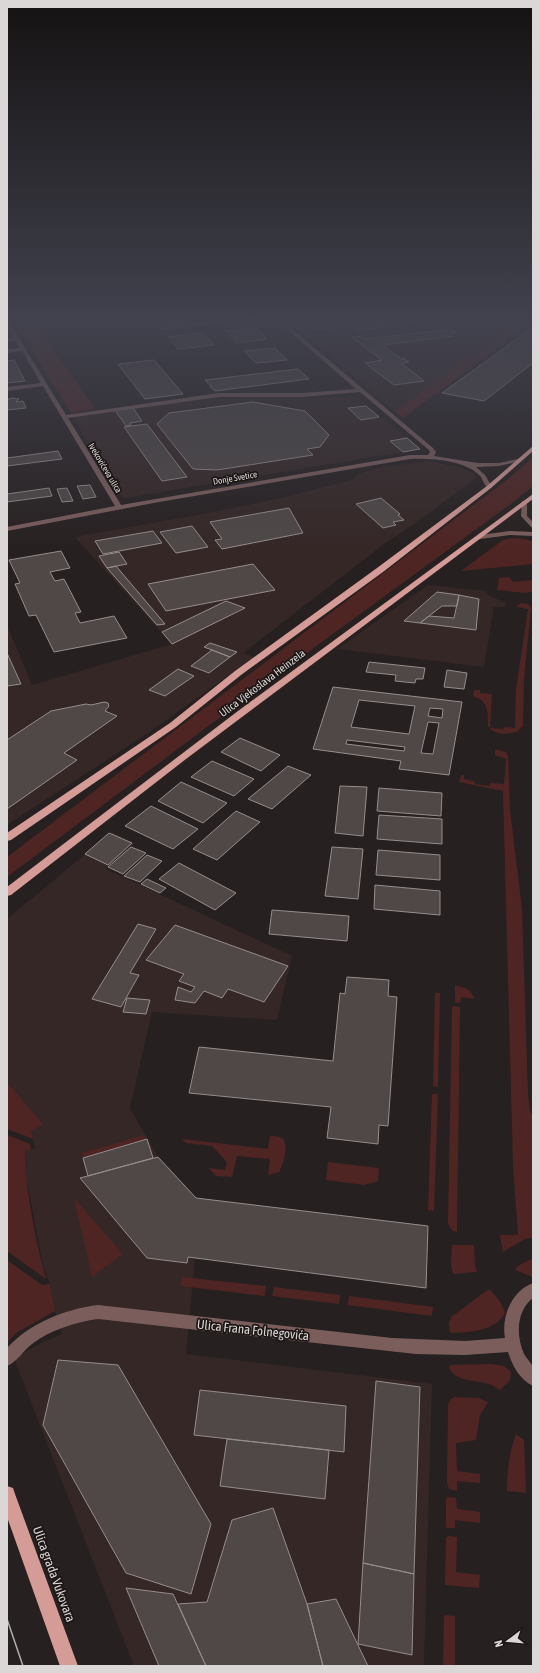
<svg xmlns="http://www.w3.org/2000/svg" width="540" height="1673" font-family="'Asap Condensed',sans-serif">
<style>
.built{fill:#352726}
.green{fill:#4f2523}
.building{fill:#4f4847;stroke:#968d8c;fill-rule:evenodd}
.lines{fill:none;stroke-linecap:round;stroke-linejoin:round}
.minor{fill:#7b5e5c;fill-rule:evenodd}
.major{fill:#d59b96;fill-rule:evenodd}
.tram{stroke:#b3aeae;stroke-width:1.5}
.labels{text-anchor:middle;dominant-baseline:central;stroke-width:3.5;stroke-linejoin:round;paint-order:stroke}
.far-street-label{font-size:9px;fill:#dcd7d7;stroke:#1d1716}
.street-label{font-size:11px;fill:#dcd7d7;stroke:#1d1716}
.near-street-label{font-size:13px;fill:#dcd7d7;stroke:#1d1716}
</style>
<rect width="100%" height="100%" fill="#272020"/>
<path class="built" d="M32 318H126L38 327Z
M285 318H501L498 334 475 358 461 360 447 376 394 411Z
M254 397 322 398 351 397 360 399 420 449 126 498 121 496 73 417 186 401Z
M429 461 462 468 474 473 476 478 425 516 383 545 243 653 254 657 151 731 7 825V625L32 685 172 644 75 537 213 512 281 498 351 480 363 472 384 467Z
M428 585 485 591 490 596 506 603 505 607H494L484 667 337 649Z
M112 832 135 844 106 869 292 956 277 1020 152 1012 130 1108 158 1157 196 1198 207 1199 195 1258 186 1354 432 1384 424 1666H134L15 1361 25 1352 41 1343 62 1334 55 1311 50 1284 43 1265 27 1180 25 1151 35 1148 31 1131 42 1124 7 1082V919Z"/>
<path class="green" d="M12 318H32L95 409 71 413Z
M501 318H533V332L522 330 403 418 394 411 447 375 461 360 475 358 488 345 498 334Z
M533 457V486L516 500 251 694 7 877V857L508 479Z
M513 538 525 539 533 542V564L461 571 503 540Z
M509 577 513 582 533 580V591L526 593 497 590 499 578Z
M521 603 528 604 531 608 524 678 523 726 517 732C507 734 495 736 488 726 488 712 489 701 473 696L474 690H480V693L492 694 490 728 503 729 505 727 515 728 516 689 528 609 517 607 518 605Z
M495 749 506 752 508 756 510 810 522 909 528 1094 530 1112 533 1114V1237L525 1239 503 1252 500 1235H518L513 1165 503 791 459 782 461 775H464V779L474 781 475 784 490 786V783L504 784 506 759 495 755Z
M455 985C465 988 471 988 474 999L461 997 460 1003 455 1002Z
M435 993H440L438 1087 433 1086Z
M453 1006 460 1007 457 1232 452 1230 448 1224 452 1008Z
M7 1082 43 1124 31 1131 33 1139 7 1129Z
M432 1094H438L434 1211 428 1210Z
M7 1135 30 1144 31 1149 25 1151C26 1194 35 1238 46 1279L7 1251Z
M144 1135 145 1139 83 1158 82 1153Z
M270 1136C274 1136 279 1136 283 1139 289 1146 283 1165 279 1172L268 1175 270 1159 237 1156 232 1177 216 1176 209 1168 225 1170 227 1162 212 1146 186 1143 182 1139 268 1149Z
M328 1162 379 1168 378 1181 364 1185 326 1180Z
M74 1198 123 1254 92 1277Z
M452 1245H474L475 1265 477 1272 453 1274 451 1264Z
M533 1258V1277L515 1270 518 1266Z
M7 1260 42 1285 50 1284 55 1311 16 1333 7 1343Z
M182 1277 266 1286 265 1296 180 1286Z
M274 1287 340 1295 339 1304 272 1296Z
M489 1289C496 1296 502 1302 505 1313 495 1332 469 1332 450 1333L449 1323 451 1317Z
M349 1296 433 1307 432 1316 348 1305Z
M491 1364 504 1366 511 1372 510 1380 500 1390C496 1388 493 1385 489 1384 474 1379 457 1383 449 1368L450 1365Z
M454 1397 479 1398 488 1402 480 1415 476 1440 456 1443 457 1471 480 1474V1483L457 1481V1491L449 1489 447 1482 448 1405 450 1400Z
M516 1434 524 1440 526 1493 507 1491C507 1471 509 1453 516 1434Z
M447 1497 456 1498 457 1509 480 1512V1523L455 1520V1528H447L446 1526V1500Z
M448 1536 457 1537 456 1572 480 1575 479 1588 445 1585 446 1538Z
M444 1615 455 1616V1666H443Z"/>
<path class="building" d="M179 318H246L247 319 163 329 154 321Z
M301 318H319L332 328 316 330Z
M404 318H454L360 330 352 324Z
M256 328 267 339 237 343 226 331Z
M452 329 457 332 450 333 454 336 383 345 401 359H404L409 362 401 363 424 381 394 385 365 363 382 360 351 337 361 336 365 339Z
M528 331 533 332V363L484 401 442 393Z
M202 333 214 345 178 349 168 337Z
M275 348 287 360 256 363 244 351Z
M14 360 25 381 7 383V361Z
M154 360 183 394 145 399 118 364Z
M298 369 309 379 215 391 205 380Z
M12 398 19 399 16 402 23 401 26 408 7 410V400Z
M253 402 305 411 329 435 320 447 307 449 313 455 217 470 193 469 157 424 169 413Z
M366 406 379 417 361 420 348 408Z
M133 408 142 421 130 423 131 425 126 426 115 410Z
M147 424 187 477 162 481 124 427Z
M407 438 420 449 403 452 390 441Z
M58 451 62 459 7 466V458Z
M90 485 96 497 83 499 77 486Z
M49 488 52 496 7 502V494Z
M67 488 73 501 62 502 57 489Z
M381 498 400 514 398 515 404 520 393 522 396 525 383 528 356 504Z
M289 508 303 533 222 549 215 540 222 539 210 522Z
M192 526 208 547 176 553 160 532Z
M153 531 162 543 103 554 95 541Z
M61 551 70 568 50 572 55 581 64 579 81 612 75 613 80 623 114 616 127 638 54 652 36 615 29 616 15 584 20 583 9 560Z
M119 552 127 564 107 568 99 556Z
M253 564 275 590 166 611 148 584Z
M116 566 165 624 157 625 107 568Z
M437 592 459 595 457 606H442L420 623 404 621Z
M459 595 479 599 476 630 420 623 429 616 454 618Z
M226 601 245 608 172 644 162 632Z
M210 643 237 652 230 657 204 647Z
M212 650 230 657 209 673 191 666Z
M7 653 21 684 7 686Z
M369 662 425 668 423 679H416L415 683 395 681 396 675 366 672Z
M178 669 194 676 165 696 149 690Z
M447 670 467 673 464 689 444 687Z
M333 687 462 702 449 775 399 769 401 761 313 749ZM359 700 415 706 409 734 351 727ZM430 708 443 709 442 718 428 716ZM428 722 439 723 433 754 421 753ZM347 740 405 747 404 751 346 744Z
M104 702 108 703 109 706 105 711 117 716 64 753 77 760 7 809V740L51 711 86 704 91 705Z
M240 738 280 755 261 771 221 752Z
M212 761 254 779 234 796 191 777Z
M288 766 311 775 272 809 248 799Z
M181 782 227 803 203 823 158 801Z
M340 786 367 787 363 836 335 833Z
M379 788 442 793 441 816 377 811Z
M151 806 198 829 173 849 125 826Z
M236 811 260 822 217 860 193 849Z
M379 815 442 819V844L377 839Z
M109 833 132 843 108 865 85 854Z
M131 847 146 853 123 874 108 867Z
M332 847 363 849 358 899 325 896Z
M378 850 440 855V880L376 875Z
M147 855 162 861 140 882 124 876Z
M179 863 236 893 215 910 159 879Z
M147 879 166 888 160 893 141 884Z
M375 885 440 891V915L374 909Z
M272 910 349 916 347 941 269 934Z
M138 924 156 929 130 973 139 975 121 1007 92 999Z
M175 925 288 966 264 1002 228 989 222 998 204 991 195 1003 175 1000 178 987 191 992 195 987 179 981 184 974 146 960Z
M347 977 389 980 388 996 397 997 388 1126 379 1125 378 1144 327 1138 331 1107 189 1093 199 1047 333 1061 340 993 345 994Z
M127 998 150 1000 146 1014 123 1012Z
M147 1139 153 1158 88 1176 83 1158Z
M158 1157 196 1198 428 1226 426 1288 188 1257 187 1263 147 1258 80 1178Z
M58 1360 118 1365 211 1524 191 1594 126 1573 43 1425Z
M376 1381 420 1387 414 1574 363 1563Z
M200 1390 346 1406 344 1452 194 1435Z
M227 1439 329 1450 325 1499 220 1486Z
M273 1508 307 1604 323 1666H206L178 1604 207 1602 232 1520Z
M363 1563 414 1574 412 1655 358 1644Z
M126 1588 173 1594 206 1666H159Z
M336 1599 368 1666H323L307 1604Z"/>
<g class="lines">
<path class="minor" d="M274 318H279L433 448 436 452 434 456 478 463H499L518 459 521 461 499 466 476 467 485 475 492 487 489 489 487 488C485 485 483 481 481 477 467 460 430 458 410 459L159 502 7 531V527L115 506 43 386 7 391V387L41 383 22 351 7 353V349L20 348 16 341 7 342V338H14L7 326V321L9 322 66 415 219 393H302L356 389ZM360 392 429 450 430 452 428 455H410L121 505 68 418 219 397H302Z
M522 501 527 502V516L533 522V528L531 527 521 516Z
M510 531 533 532V536L510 535 480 539 476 537 480 535Z
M533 1283V1298C516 1311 516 1336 524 1354 526 1358 531 1362 533 1367 535 1371 533 1380 533 1386 520 1380 512 1365 508 1352L465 1355 416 1354 98 1319C76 1322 50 1330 32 1344 23 1351 17 1362 7 1366V1348C30 1323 65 1309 98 1305L392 1338 465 1341 505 1338C501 1316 512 1291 533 1283Z"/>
<path class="major" d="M533 446V451L491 488 383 572 241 675 176 727 11 840 7 841V833L170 723 235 671 377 568 487 486Z
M533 494V499L186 759 11 895 7 896V887L238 711Z
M7 1486 13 1488 15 1494 78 1666H60L7 1517Z"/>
<path class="tram" d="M7 1619 23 1666
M7 1664 8 1666"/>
</g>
<linearGradient id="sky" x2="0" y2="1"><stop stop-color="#151212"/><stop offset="0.58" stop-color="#41424e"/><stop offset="1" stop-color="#41424e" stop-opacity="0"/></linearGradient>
<rect width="540" height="552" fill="url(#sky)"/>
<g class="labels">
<g class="far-street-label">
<text transform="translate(105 468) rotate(59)">Ivekovićeva ulica</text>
<text transform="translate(235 478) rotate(-10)">Donje Svetice</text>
</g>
<g class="street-label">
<text transform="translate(262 683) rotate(-37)">Ulica Vjekoslava Heinzela</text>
</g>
<g class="near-street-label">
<text transform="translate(253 1330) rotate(6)">Ulica Frana Folnegovića</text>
<text transform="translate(54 1574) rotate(70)">Ulica grada Vukovara</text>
</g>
</g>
<rect width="540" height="1673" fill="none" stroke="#dcd7d7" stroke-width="16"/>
<g transform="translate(508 1641) rotate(254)" stroke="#1d1716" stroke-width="3" paint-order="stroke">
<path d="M0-3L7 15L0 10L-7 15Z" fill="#dcd7d7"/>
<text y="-6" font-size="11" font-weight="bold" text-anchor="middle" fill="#dcd7d7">N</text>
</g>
</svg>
